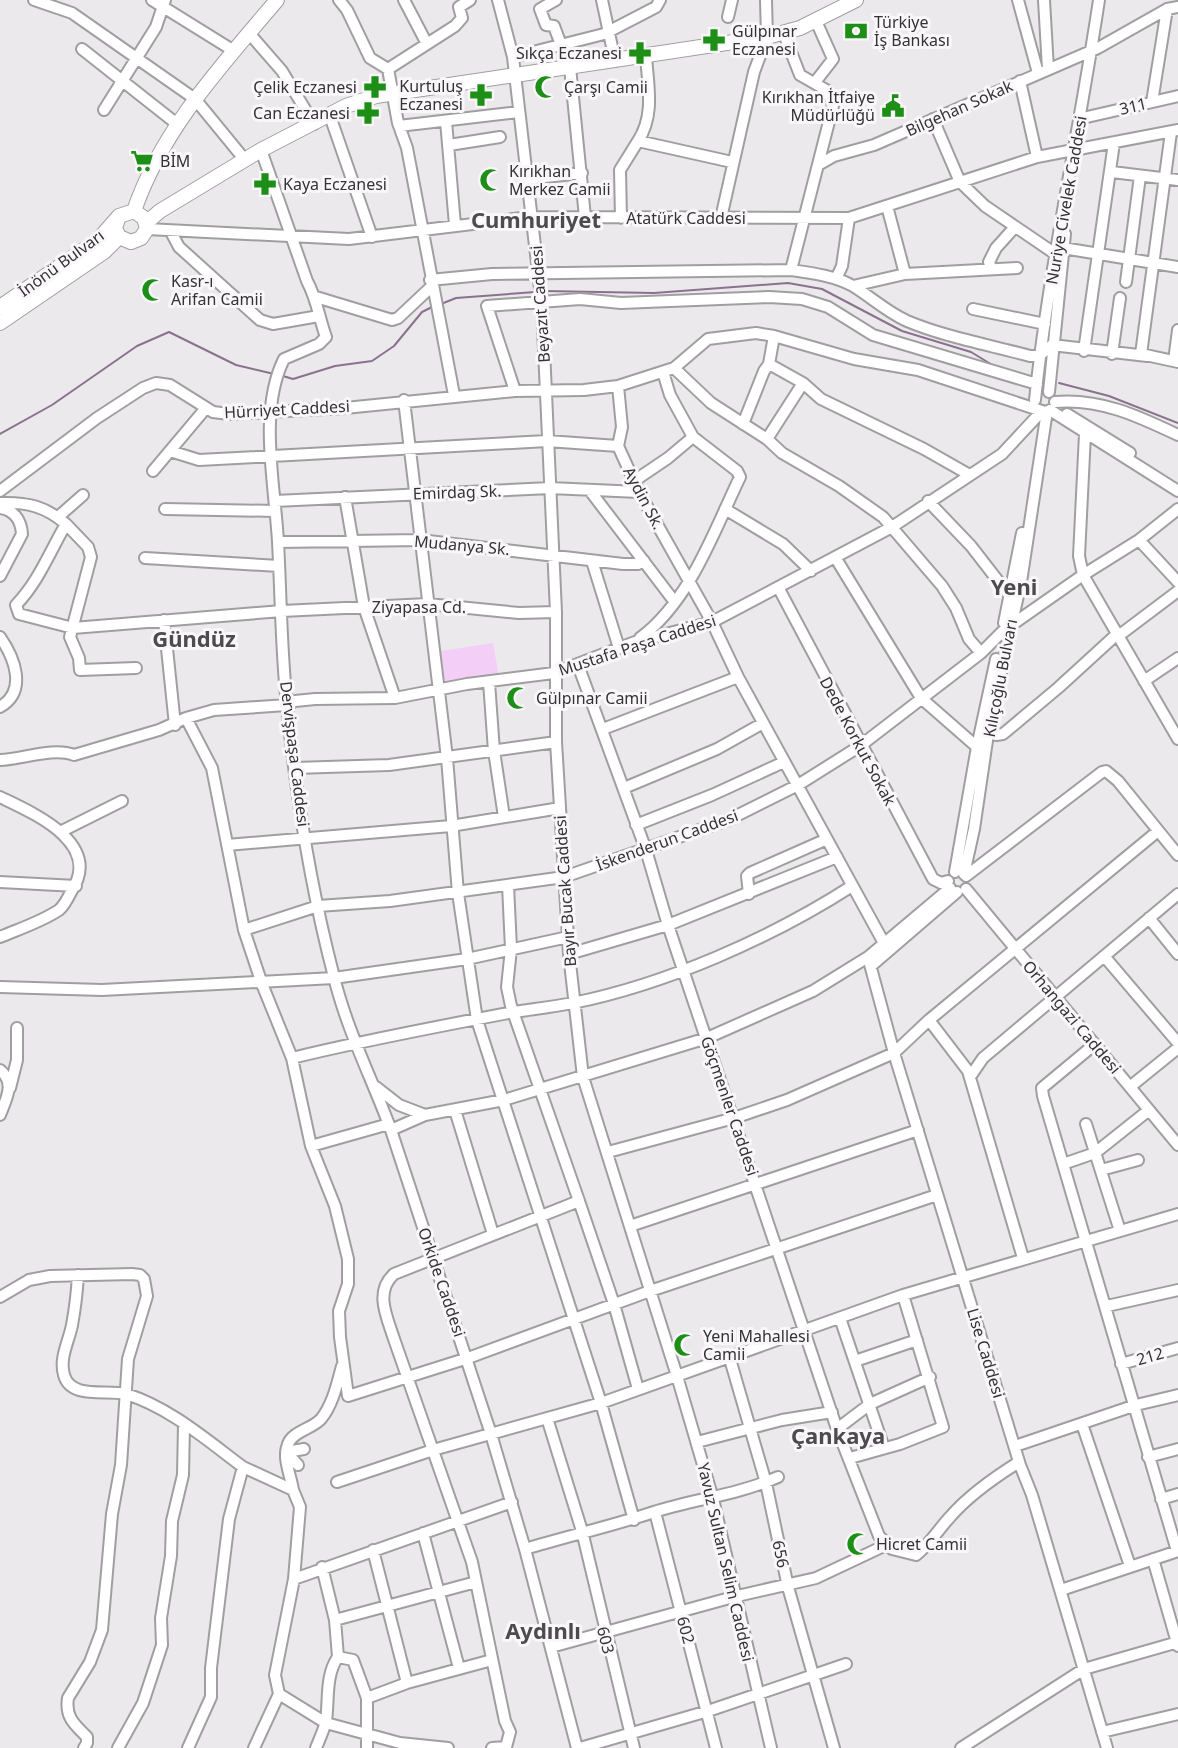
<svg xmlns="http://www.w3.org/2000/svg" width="1178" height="1748" font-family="'Noto Sans',sans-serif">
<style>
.green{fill:#f3cff8}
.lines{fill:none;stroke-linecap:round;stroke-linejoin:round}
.stream{stroke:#8a718e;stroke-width:2}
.minor-casing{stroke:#a19ea1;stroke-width:14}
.major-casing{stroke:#a19ea1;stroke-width:16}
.minor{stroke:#fff;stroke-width:10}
.major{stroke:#fff;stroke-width:14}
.labels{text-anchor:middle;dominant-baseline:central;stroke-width:6;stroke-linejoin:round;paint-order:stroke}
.poi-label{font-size:16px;fill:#343334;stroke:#f9f7fa;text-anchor:start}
.street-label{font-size:16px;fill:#343334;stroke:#f9f7fa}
.district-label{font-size:22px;font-weight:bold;fill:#4d4b4e;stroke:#f9f7fa}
</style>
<rect width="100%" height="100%" fill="#ece9ec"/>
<path class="green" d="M493 643 499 677 445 684 441 651Z"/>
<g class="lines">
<path class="stream" d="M544 291 654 293 788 283 822 289 902 331 971 352 994 366
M441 304 456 298 535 292
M283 376 293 379 335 366 372 361 394 346 422 312 432 307
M1059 383 1109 396 1178 423
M0 434 52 405 137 346 169 332 236 365 274 374"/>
<g class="minor-casing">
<path id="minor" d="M34 0 72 13 195 99 245 160
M152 0 234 51
M339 0 347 10 370 58 388 69 398 123 407 148 454 395
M404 0 427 44
M498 0 513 57 542 306 556 612V742L569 954 583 1077 677 1376 713 1499 771 1748
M556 0 540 9 546 25 554 26 561 45
M602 0 615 61
M1018 0 1038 73
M1044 0 1048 69
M728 17 732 0
M249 33 282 71 314 124
M784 34 800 75 828 91 833 106 791 270
M82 49 177 124
M513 57 604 34 656 7 660 0
M570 67 585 217
M388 69 455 26 462 18 459 7 470 0
M816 81 833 59 816 21
M1020 81 1037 157
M1152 102 1167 9
M104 110 156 27 165 0
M330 116 372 237
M1087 117 1178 96
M933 119 960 182 985 206 1054 253 1063 248 1178 267
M446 121 455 225
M399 126 519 112
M1171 132 1141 354 1178 362
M638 141C655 115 648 86 646 56
M449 145 500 137
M261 150 307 281C317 299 319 318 326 337L319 344 284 359C258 411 275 485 278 542 281 596 281 651 287 705 296 796 311 889 334 977 347 1030 372 1079 391 1130L491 1434 525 1549 577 1748
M820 164 834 156 874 145 1098 48 1167 9 1178 7
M1112 172 1178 180
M526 179 582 173
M887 206 905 274
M621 218 620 170 638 141 732 162
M721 218 754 72 767 37 766 0
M147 229 349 239 530 217 849 218 1037 157 1178 130
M171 232 179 247 260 320 273 324 319 316
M991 268 989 262 996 248 1014 228
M836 279 842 266 849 218
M430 280 492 274 791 270C812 273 835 276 853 286 871 297 887 312 907 321 945 337 990 345 1030 356H1039L1052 345
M1126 282 1140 176
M853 286 905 274 1017 268
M316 297 392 320 398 318 431 287
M973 309 1045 324
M1052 345 1147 356
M1084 351 1114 143
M1112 354 1120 298
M1174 361 1178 330
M769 364 803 383 821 399 924 449 968 474
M674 368 711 403 767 439 782 453 839 486 883 517 942 586 956 608 969 639 981 653
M515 391 487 306 580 299 621 303 769 297 802 299 828 307 873 335 1037 384
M1049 392 1065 234
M404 400 447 758 458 893 477 1020 601 1403 634 1520
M1035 400C1049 266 1079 134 1099 0
M1055 402C1100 398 1138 416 1178 435
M1050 410 1178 491
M1067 414 1130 453
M743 424 764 371 769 364 774 336
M1085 434 1079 556 1083 575 1178 739
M767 439 803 383
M618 446 622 427 618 386
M170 451 199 460 547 441 618 446 639 492 712 622 738 677 885 945
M153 471 206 408
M634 481 668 458 693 437
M0 491 97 418 143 388 156 383 170 385 213 412 229 414 345 408 515 391 584 390 618 386 674 368 708 339 756 333 774 336 854 359 918 370 1042 411
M591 492 674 601
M345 497 364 607 395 698
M275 501 550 488 639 492
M928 501 971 546 1009 595
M0 503C27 502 45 506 66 524 49 553 39 581 16 605L19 614 73 628 282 611 428 604 519 613 556 612
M0 508C14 510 21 520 22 534L0 576
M165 509 275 511
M725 509 783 544 811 571
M58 517 83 495
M66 524 88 547 91 557 70 637 79 658 80 670 136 668
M1139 540 1178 582
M278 542 420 540 623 564H638L644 561
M835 557 921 698 977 747
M145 558 279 566
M592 561 619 648
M778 587 933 879 941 883 948 881
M164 620 175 725
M1004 623 1022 533
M0 637C14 657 28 691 0 707
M1117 637 1178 591
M640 638C690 601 714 531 740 477L737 471 693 437 670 395 663 372
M578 665 646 850 668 925 837 1429 879 1536 892 1549 916 1555C930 1544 938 1530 950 1517 969 1495 995 1477 1019 1462
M1144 681 1178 658
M489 682 494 751 504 817
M186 718 212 768 244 930 262 984 292 1058 311 1146 335 1206 348 1259V1284L339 1311 340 1337 348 1396 468 1358 650 1291 937 1195
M989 727 996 735 1003 734 1058 688 1116 635
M603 729 738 677
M0 760C23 759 53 747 74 755L159 730 186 718 214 710 287 705 295 701 315 699 395 698 467 684 554 673 635 642 712 622 892 527 1002 454 1042 411
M295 768 389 765 556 742
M624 788 717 749 763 723
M0 797C33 813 104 843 71 892 68 898 64 906 59 910 41 922 19 929 0 937
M636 825 712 795 784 762
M62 831 122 801
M227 845 451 826 560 808
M955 872 977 747 996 659
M964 874 974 829 989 727 1021 582 1047 411
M966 876 1102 772 1106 771 1118 781 1178 855
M0 882 76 886
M966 889 1178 1145
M749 894 747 876 750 873 827 839
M1149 918 1178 954
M244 930 318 906 390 901 564 877 728 820 798 785 860 746 981 653 1003 631 1083 575 1139 540 1178 509
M569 954 668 925 837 857
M1104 956 1178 1043
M868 957 894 1053 1020 1465 1032 1495 1107 1748
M871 966 957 892
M0 987 102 990 334 978 467 959 568 937
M929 1020 968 1071 1023 1258
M1095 1044 1042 1088 1043 1096 1177 1551
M292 1058C365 1040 440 1026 514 1012 533 1009 553 1007 573 1003 667 984 771 938 852 886
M0 1070C16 1083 6 1099 0 1115
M970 1077 983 1058 1178 894
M1131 1086 1178 1048
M376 1087 399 1105 425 1115
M10 1088 17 1060V1028
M455 1110 493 1234
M1086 1124 1120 1231
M391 1130 425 1115 504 1100 707 1038 813 991 868 957 950 888
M311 1146 389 1124
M608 1152 734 1118 787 1100 894 1053 929 1020 1158 831
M1063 1164 1095 1153 1149 1110
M1101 1170 1138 1160
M579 1201 614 1304 638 1389
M630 1226 918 1130
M78 1275C77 1292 75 1309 72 1325 69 1341 59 1358 64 1375 71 1400 107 1389 126 1394 169 1407 208 1441 243 1467
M0 1297 29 1280 50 1276 132 1274 140 1275 144 1279 147 1296 128 1359 121 1465 112 1514 102 1630 90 1662 68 1698C65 1717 74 1724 87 1737V1743L84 1748
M1107 1306 1178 1290
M840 1318 884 1448
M730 1359 766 1483 788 1587 834 1748
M855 1361 917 1340
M1121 1364 1178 1348
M547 1418 582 1531 634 1748
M1082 1424 1130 1566
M837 1429 870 1404 930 1377
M697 1442 782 1420 832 1412
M1015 1446 1136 1405 1178 1395
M286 1452 304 1449
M286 1452 298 1465
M1148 1457 1178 1449
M850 1458 900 1444 943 1427 903 1295
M337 1482 433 1450 601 1403 903 1295 1178 1214
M293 1490C291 1476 282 1458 288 1444 293 1431 312 1429 321 1419 333 1404 337 1384 342 1366
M1161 1499 1178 1494
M655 1512 716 1748
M423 1533 459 1668
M525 1549C568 1536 612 1526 654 1512 695 1499 737 1495 778 1477
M373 1550 407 1683
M1153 1559 1178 1646
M294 1579 512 1502
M1061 1590 1178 1551
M335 1620 476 1582
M551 1647 737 1596 816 1578 886 1545
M338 1657 353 1660 367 1698V1748
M279 1694 326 1723 400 1743 448 1748
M367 1698 407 1683 492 1660
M1102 1732 1178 1714
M118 1748 143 1703 162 1645 161 1618 171 1556 172 1521 183 1475 184 1425
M188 1748 211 1697V1668L229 1519 243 1467 293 1490 300 1507 294 1579 275 1675 279 1694 254 1748
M316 1748C319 1740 324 1730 326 1721 329 1701 325 1675 338 1657L335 1620 322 1567
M492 1748 506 1747 510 1732 505 1721 472 1562 394 1339C387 1317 374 1292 394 1274L579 1201 511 1006 507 987 511 949 508 885
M580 1748 708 1711 846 1664
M961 1748 1084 1669 1178 1642"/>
</g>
<g class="major-casing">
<path id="major" d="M134 211C162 129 222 65 277 0
M146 223 160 211 261 150 346 106 376 96 767 37 800 28 856 0
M0 307 98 240 119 216 134 211 144 218 147 229 141 238 131 242 119 237 115 228 119 216
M0 323 104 252 119 237"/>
</g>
<use href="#minor" class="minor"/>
<use href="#major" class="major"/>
</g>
<defs>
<g id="bank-bare" transform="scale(1.8)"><path d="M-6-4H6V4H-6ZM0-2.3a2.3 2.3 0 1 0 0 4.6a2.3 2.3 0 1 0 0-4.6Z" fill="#1d8e16" stroke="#f9f7fa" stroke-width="2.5" paint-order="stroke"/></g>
<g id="pharmacy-bare" transform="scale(1.8)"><path d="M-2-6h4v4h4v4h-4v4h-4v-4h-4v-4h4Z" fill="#1d8e16" stroke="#f9f7fa" stroke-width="2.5" paint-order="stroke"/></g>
<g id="mosque-bare" transform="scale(1.8)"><path d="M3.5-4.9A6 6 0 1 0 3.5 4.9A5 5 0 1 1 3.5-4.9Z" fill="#1d8e16" stroke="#f9f7fa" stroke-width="2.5" paint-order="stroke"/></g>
<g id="civic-bare" transform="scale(1.8)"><path d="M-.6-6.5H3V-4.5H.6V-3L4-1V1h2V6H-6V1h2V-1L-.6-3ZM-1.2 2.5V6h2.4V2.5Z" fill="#1d8e16" stroke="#f9f7fa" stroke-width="2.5" paint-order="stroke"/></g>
<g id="supermarket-bare" transform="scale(1.8)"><path d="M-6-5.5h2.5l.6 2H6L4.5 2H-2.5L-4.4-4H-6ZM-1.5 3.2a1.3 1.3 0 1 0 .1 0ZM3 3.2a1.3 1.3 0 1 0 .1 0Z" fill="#1d8e16" stroke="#f9f7fa" stroke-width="2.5" paint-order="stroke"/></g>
</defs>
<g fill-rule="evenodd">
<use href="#bank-bare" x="856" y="31"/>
<use href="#pharmacy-bare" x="714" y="40"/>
<use href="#pharmacy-bare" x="640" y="53"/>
<use href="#pharmacy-bare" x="375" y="87"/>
<use href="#mosque-bare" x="546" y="87"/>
<use href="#pharmacy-bare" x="481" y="95"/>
<use href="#civic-bare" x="893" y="106"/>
<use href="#pharmacy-bare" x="368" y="113"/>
<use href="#supermarket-bare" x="142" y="161"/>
<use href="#mosque-bare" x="491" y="180"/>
<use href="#pharmacy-bare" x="265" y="184"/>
<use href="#mosque-bare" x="153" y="290"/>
<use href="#mosque-bare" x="518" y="698"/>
<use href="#mosque-bare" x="685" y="1345"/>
<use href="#mosque-bare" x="858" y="1544"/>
</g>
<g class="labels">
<g class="poi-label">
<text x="874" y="22">Türkiye<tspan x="874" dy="18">İş Bankası</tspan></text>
<text x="732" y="31">Gülpınar<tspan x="732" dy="18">Eczanesi</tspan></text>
<text x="622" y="53" text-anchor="end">Sıkça Eczanesi</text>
<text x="463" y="86" text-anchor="end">Kurtuluş<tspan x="463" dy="18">Eczanesi</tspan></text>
<text x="357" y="87" text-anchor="end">Çelik Eczanesi</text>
<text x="564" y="87">Çarşı Camii</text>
<text x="875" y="97" text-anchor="end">Kırıkhan İtfaiye<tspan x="875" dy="18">Müdürlüğü</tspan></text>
<text x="350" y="113" text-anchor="end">Can Eczanesi</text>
<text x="160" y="161">BİM</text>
<text x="509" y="171">Kırıkhan<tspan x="509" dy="18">Merkez Camii</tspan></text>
<text x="283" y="184">Kaya Eczanesi</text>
<text x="171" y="281">Kasr-ı<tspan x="171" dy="18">Arifan Camii</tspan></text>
<text x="536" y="698">Gülpınar Camii</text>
<text x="703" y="1336">Yeni Mahallesi<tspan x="703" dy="18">Camii</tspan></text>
<text x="876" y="1544">Hicret Camii</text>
</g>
<g class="street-label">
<text transform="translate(1133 106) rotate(-13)">311</text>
<text transform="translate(959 108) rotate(-24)">Bilgehan Sokak</text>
<text transform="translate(1066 200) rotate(-80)">Nuriye Civelek Caddesi</text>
<text x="686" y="218">Atatürk Caddesi</text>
<text transform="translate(61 263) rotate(-36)">İnönü Bulvarı</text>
<text transform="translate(540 304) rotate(-94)">Beyazıt Caddesi</text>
<text transform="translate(287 409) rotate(-3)">Hürriyet Caddesi</text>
<text transform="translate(457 492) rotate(-2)">Emirdag Sk.</text>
<text transform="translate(644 498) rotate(62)">Aydin Sk.</text>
<text transform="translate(462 545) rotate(5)">Mudanya Sk.</text>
<text x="419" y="607">Ziyapasa Cd.</text>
<text transform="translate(637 645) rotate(-18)">Mustafa Paşa Caddesi</text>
<text transform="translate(1000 678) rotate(-79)">Kılıçoğlu Bulvarı</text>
<text transform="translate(858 741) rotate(62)">Dede Korkut Sokak</text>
<text transform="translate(295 754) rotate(83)">Dervişpaşa Caddesi</text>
<text transform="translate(667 840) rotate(-20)">İskenderun Caddesi</text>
<text transform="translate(565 891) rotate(-94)">Bayır Bucak Caddesi</text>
<text transform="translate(1072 1017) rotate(50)">Orhangazi Caddesi</text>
<text transform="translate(730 1106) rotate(71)">Göçmenler Caddesi</text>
<text transform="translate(442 1282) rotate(71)">Orkide Caddesi</text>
<text transform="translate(986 1353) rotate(73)">Lise Caddesi</text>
<text transform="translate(1150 1356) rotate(-16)">212</text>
<text transform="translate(781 1554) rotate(78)">656</text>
<text transform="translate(726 1562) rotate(77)">Yavuz Sultan Selim Caddesi</text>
<text transform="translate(686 1630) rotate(75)">602</text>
<text transform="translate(606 1640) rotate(76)">603</text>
</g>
<g class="district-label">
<text x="536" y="219">Cumhuriyet</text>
<text x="1014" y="586">Yeni</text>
<text x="194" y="638">Gündüz</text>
<text x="838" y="1435">Çankaya</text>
<text x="543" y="1630">Aydınlı</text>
</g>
</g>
</svg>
